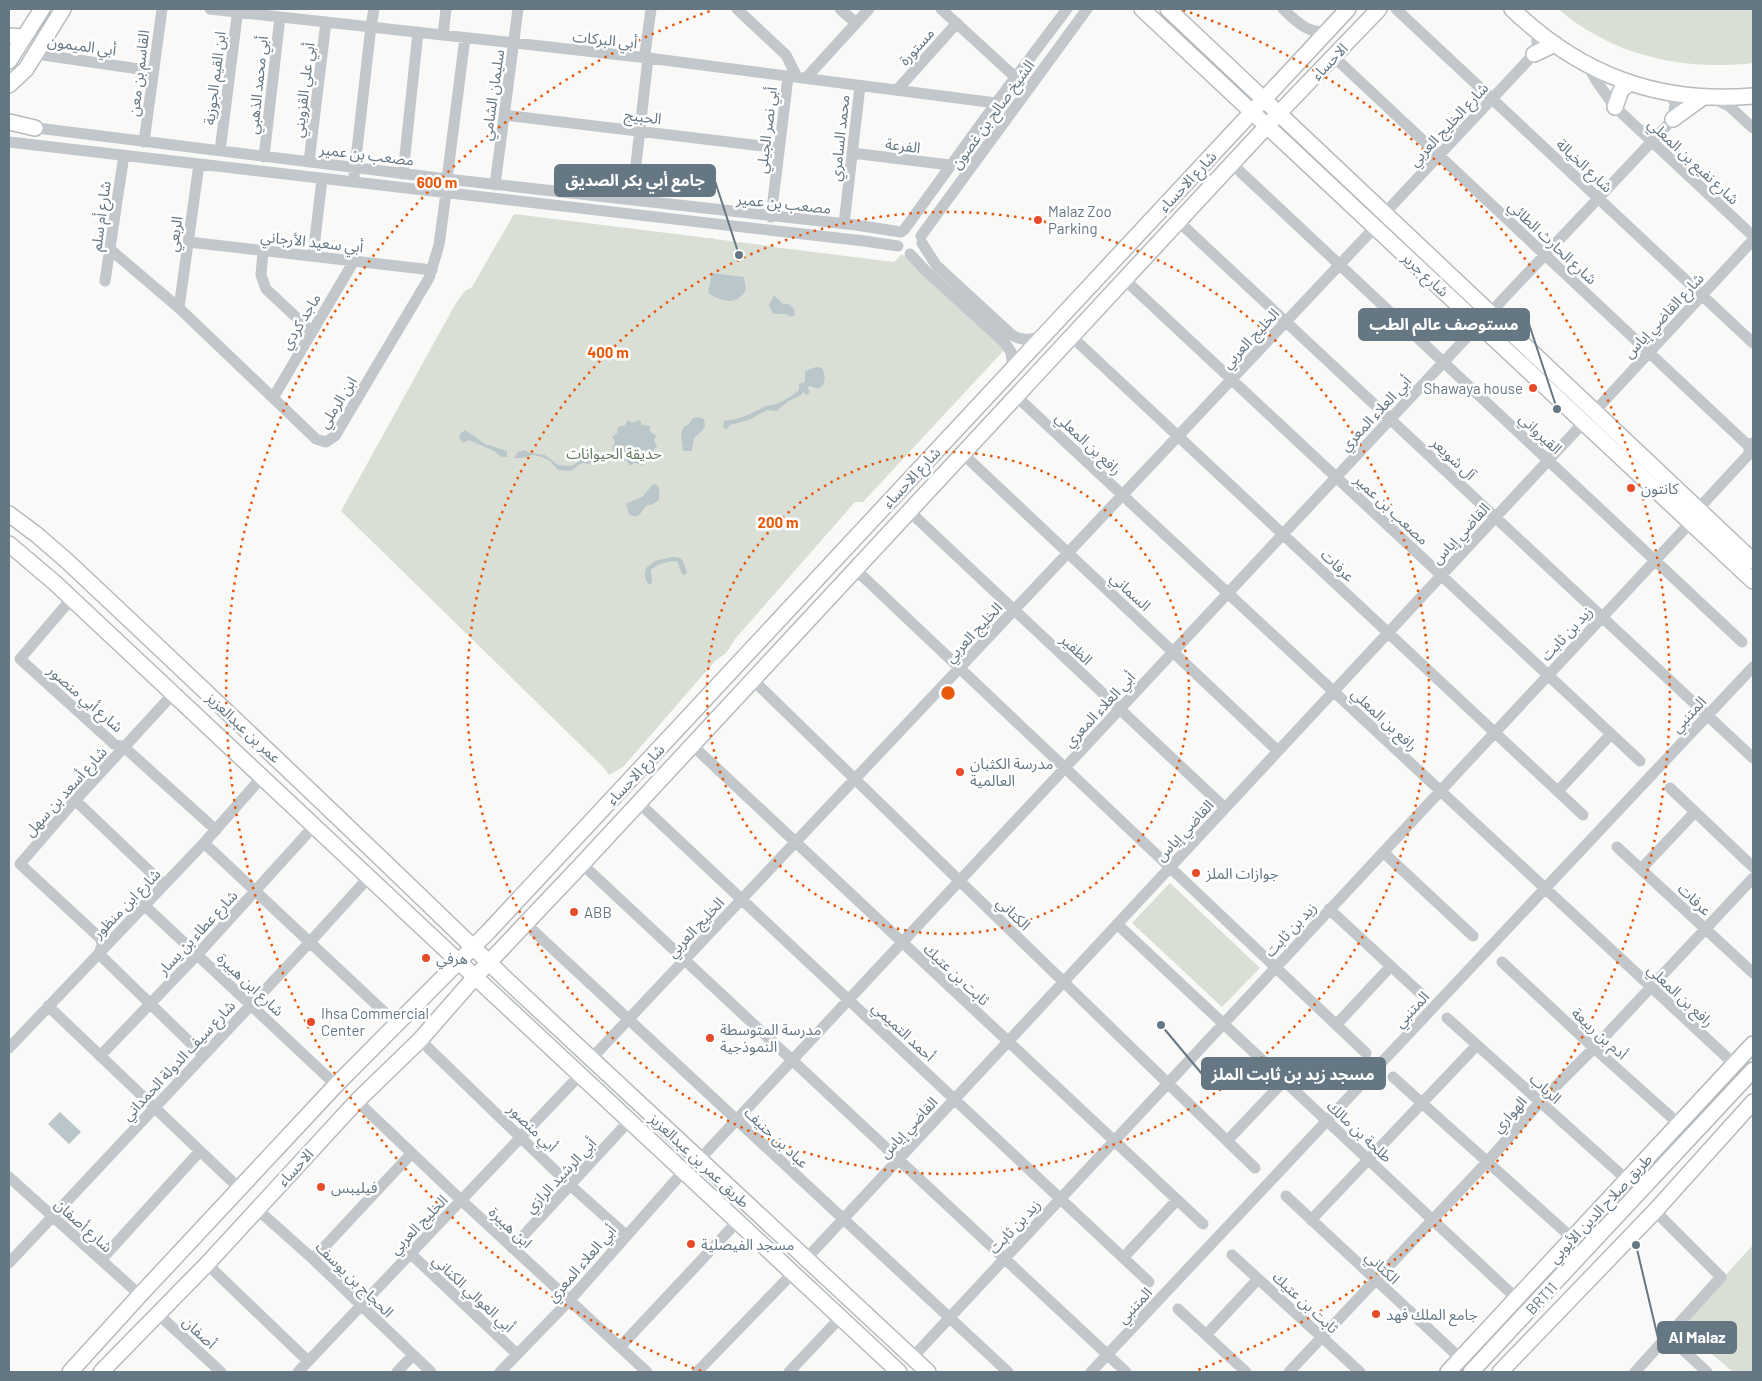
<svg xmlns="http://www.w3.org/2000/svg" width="1762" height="1381" font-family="Barlow,'Noto Sans Arabic',sans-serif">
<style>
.green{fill:#dadfd6}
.water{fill:#bac7ca}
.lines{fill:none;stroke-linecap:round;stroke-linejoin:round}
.major-casing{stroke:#b6bbbf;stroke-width:18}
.minor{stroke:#c2c7cb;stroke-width:11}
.major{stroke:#fff;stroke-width:15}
.ring{fill:none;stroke:#e8590c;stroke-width:2.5;stroke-dasharray:2.5 5}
.poi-dot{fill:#e74b2a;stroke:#fff;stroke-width:2}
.labels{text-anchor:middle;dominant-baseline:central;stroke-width:5;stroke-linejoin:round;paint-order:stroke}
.street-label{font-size:15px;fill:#647783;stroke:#fff}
.poi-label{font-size:15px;fill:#647783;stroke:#fff;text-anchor:start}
.park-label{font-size:15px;fill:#687a63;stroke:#fff}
.centre{fill:#e8590c;stroke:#fff;stroke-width:2.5}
.ring-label{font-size:15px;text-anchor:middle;font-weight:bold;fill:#e8590c;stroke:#fff;stroke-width:5;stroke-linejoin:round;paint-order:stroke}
.leader{fill:none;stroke:#647783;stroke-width:2}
.callout-dot{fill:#647783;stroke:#fff;stroke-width:2}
.callout{fill:#647783;stroke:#647783;stroke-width:2}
.callout-label{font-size:16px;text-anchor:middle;font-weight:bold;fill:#fff}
</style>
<rect width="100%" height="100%" fill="#f9f9f7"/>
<path class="green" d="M1558 9H1753V63C1682 71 1614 56 1558 9Z
M514 214 708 238H714V239L769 246 770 245 774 247 894 262 902 254 1006 348 863 502H855L735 639 726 653 715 661 623 767 609 775 604 768 341 511 456 303 465 291 472 287Z
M1170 883 1260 968 1222 1007 1132 923Z
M1753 1245V1372H1733L1679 1326Z"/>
<path class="water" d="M712 273 744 277 746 290C736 306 723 302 708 293Z
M774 295 783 304H789L794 309 795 315 791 317 786 314H773L769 305Z
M816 367 822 368C828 378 824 394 811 386L807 387 810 392 807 395 803 392 801 395 787 402 777 411 767 410 749 420 730 425 727 429 723 428 724 421C742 419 749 414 764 407 768 405 772 405 776 404 782 402 795 394 799 390V384L805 382V371Z
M699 417 704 419 705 426 702 431 694 438 692 451H683L681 434 684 426 688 425 693 418Z
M628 420 632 423 640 420 642 425 650 426V431L656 436 654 440 657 447 653 450 652 459H647L642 465 634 463 630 466 627 461 619 459V454L612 449 615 441 612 437 617 433 618 427 625 425Z
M465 430 485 444 507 451V457H502L494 451 469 440 463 443 459 438 461 433Z
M599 449V453L590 464 582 463 570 471 558 470 550 461 542 457 533 455 522 458H514L518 452 525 450 530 453 545 455 558 465 572 466 579 461 581 454 591 452 592 455 595 454Z
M653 484 657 485 659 488V500L653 504 646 506C641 512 639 520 629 514L626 504 643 496Z
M672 557C685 556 683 563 687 572L685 575 682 574 677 561C669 561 656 564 651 570L652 582 650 585C644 580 644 574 646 568L655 561Z
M60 1112 81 1132 69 1144 48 1124Z"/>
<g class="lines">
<g class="major-casing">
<path id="major" d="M1142 9 1753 581
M1168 9 1753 561
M1512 9C1581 75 1658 104 1753 96
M9 36 24 37
M1534 54 1555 44
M9 61 42 9
M9 85 26 69 63 9
M1615 107 1621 90 1630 83
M1673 119 1702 98
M9 122 35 128
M9 514 37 535 67 561C216 701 364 841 510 983L928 1372
M9 544 55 583 459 962 899 1372
M70 1372 140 1295 336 1085 489 931 1348 9
M101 1372 207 1264 357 1101 420 1040 475 977 582 864 1279 113 1379 9
M1448 1372 1753 1044
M1471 1372 1753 1070
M1500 1372 1655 1211 1753 1102"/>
</g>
<path class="minor" d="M210 9 648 58 996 103
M737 9 786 55 797 77
M840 9 856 23
M941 9 1015 77
M1283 9C1296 21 1307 34 1327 31
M1396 9 1753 343
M443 35 446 9
M36 54 153 71
M1333 56 1753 450
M1587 64 1597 82 1615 107 1753 236
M806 78 869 9
M897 90 957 23
M1713 98 1729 106 1753 128
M504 115 779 148
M29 127 447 179 856 225 901 232
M9 142 864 241 898 246
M144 142 162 9
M220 151 238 9
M852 153 950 165
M264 157 280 17
M309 162 326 22
M1232 164 1742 642
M403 174 418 32
M354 176 371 26 374 9
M447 179 465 38
M495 185 518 9
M632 200 648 58 645 53 651 9
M1384 214 1534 54 1537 45V30
M771 217 788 77
M1178 221 1753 758
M844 224 860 86
M904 230 996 103 1067 9
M921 236 1087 9
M189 242 432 270
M922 243 936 265 1012 335C1022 341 1032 341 1042 335
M111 250 179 308 316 439 326 442 335 436 429 278 439 245 446 193
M263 251 261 275 266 289 312 332
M910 254 926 271 1005 343 1011 352 1013 368
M313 256 322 179
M1124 279 1640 761
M105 281 124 155
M179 308 199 164
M1490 313 1673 119 1675 103 1670 94
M1071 336 1583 815
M1016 396 1734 1064
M273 398 354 261
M1595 411 1753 240
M962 453 1278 751
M1698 509 1749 454V446L1752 443
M909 511 1225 808
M855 569 1366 1053
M72 598 20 659 114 744 124 747 216 830
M753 680 1255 1168
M173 694 71 805 20 864 101 939 102 945 99 954 203 1055
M692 745 1203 1224
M1670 788 1753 867
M1558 791 1611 734
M76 801 164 885
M639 803 1149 1282
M204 843 397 1024
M1617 847 1753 973
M1383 852 1473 936
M582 864 1126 1372
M1641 869 1695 812
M144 905 336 1085
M1329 909 1420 993
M526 924 1008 1372
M1117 924 1516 1298
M1502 962 1594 1048 1679 1124
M48 1006 240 1189
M1447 1018 1626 1179
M1336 1025 1391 966
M420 1040 571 1186 626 1235
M9 1048 204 843 262 777
M100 1056 197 955 314 826
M591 1059 1376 226
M1393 1077 1572 1238
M357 1101 461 1200 647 1372
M1227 1141 1284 1081
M700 1159 1480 323
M9 1177 140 1295
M1286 1196 1461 1359
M257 1209 313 1259 431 1372
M1311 1220 1477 1045
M512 1248 629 1121
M410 1253 517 1354
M1232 1255 1360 1372
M1123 1258 1177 1200
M313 1259 411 1154
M806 1259 1584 422
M101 1260 200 1151
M9 1263 310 942 369 877
M207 1264 308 1361
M1178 1309 1246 1372
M158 1314 221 1372
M1206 1335 1258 1279
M1668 1336 1707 1372
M620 1347 737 1222
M912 1358 1691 522
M298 1372 580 1075
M397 1372 413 1355
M500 1372 569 1301 683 1172
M697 1372 792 1274
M789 1372 840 1318
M1091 1372 1753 667
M1289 1372 1487 1162 1540 1102 1594 1048 1753 878
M1635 1372 1721 1277 1655 1211"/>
<use href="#major" class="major"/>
</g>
<g class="ring">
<circle cx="948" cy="693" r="241"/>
<circle cx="948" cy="693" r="481"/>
<path d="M701 1371A722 722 0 0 1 713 10M1183 10A722 722 0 0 1 1195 1371"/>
</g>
<g class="poi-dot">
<circle cx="1038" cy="220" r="5"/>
<circle cx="1533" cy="388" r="5"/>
<circle cx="1631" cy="488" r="5"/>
<circle cx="960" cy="772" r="5"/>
<circle cx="1196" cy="873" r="5"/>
<circle cx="574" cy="912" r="5"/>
<circle cx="426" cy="958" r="5"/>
<circle cx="311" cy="1022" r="5"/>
<circle cx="710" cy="1038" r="5"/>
<circle cx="321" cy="1187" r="5"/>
<circle cx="691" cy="1244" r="5"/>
<circle cx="1376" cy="1314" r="5"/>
</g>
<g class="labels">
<g class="street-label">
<text transform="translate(605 39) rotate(6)">أبي البركات</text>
<text transform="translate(82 45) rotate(8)">أبي الميمون</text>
<text transform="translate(916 46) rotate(-48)">مستورة</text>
<text transform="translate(1329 61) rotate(-46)">الاحساء</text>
<text transform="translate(138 73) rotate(-83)">القاسم بن معن</text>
<text transform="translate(214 78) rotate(-83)">ابن القيم الجوزية</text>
<text transform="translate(257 85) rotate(-84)">أبي محمد الذهبي</text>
<text transform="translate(303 90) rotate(-83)">أبي علي القزويني</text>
<text transform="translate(492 95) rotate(-82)">سليمان الشامي</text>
<text transform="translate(992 114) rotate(-54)">الشيخ صالح بن غصون</text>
<text transform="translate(643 116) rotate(7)">الحبيج</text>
<text transform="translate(1448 124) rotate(-47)">شارع الخليج العربي</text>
<text transform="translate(766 130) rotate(-83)">أبي نصر الجيلي</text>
<text transform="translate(839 138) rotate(-84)">محمد السامري</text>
<text transform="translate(903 145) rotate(7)">الفرعة</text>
<text transform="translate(367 154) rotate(7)">مصعب بن عمير</text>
<text transform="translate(1694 161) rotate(43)">شارع نفيع بن المعلي</text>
<text transform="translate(1585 165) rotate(43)">شارع الخيالة</text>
<text transform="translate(1187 181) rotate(-47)">شارع الاحساء</text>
<text transform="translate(784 203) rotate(6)">مصعب بن عمير</text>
<text transform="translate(100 216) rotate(-82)">شارع أم سلم</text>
<text transform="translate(174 234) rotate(-82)">الربعي</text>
<text transform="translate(312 241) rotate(6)">أبي سعيد الأرجاني</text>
<text transform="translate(1553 242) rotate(43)">شارع الحارث الطائي</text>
<text transform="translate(1426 274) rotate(43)">شارع جرير</text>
<text transform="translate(1663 315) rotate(-47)">شارع القاضي إياس</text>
<text transform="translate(300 321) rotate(-59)">ماجد كردي</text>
<text transform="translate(1250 338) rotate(-47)">الخليج العربي</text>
<text transform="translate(337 402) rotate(-58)">ابن الرملي</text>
<text transform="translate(1375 413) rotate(-47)">أبي العلاء المعري</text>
<text transform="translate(1541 433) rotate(43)">القيرواني</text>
<text transform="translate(1089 443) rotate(43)">رافع بن المعلي</text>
<text transform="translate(1454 458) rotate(43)">آل شويعر</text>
<text transform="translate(911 477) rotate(-47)">شارع الاحساء</text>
<text transform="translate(1392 509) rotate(43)">مصعب بن عمير</text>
<text transform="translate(1460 533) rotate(-47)">القاضي إياس</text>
<text transform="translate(1338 565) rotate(43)">عرفات</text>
<text transform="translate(1131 591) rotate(43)">السماني</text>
<text transform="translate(973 632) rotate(-47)">الخليج العربي</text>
<text transform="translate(1566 633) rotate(-47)">زيد بن ثابت</text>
<text transform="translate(1077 649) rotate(43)">الظفير</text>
<text transform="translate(86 698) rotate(41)">شارع أبي منصور</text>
<text transform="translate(1099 709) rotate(-47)">أبي العلاء المعري</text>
<text transform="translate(1688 714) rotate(-47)">المتنبي</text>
<text transform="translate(1385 719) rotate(43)">رافع بن المعلي</text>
<text transform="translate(244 727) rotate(43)">عمر بن عبدالعزيز</text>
<text transform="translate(635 774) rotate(-47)">شارع الاحساء</text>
<text transform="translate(65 791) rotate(-48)">شارع أسعد بن سهل</text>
<text transform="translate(1184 830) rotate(-47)">القاضي إياس</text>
<text transform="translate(1695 899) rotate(43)">عرفات</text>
<text transform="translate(126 903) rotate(-46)">شارع ابن منظور</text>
<text transform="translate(1014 913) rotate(44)">الكتاني</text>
<text transform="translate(695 927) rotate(-47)">الخليج العربي</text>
<text transform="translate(1290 929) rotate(-47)">زيد بن ثابت</text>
<text transform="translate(197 932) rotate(-47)">شارع عطاء بن يسار</text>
<text transform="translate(957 974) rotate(43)">ثابت بن عتيك</text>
<text transform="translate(251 984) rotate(43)">شارع ابن هبيرة</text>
<text transform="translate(1681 995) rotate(43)">رافع بن المعلي</text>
<text transform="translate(1411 1009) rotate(-47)">المتنبي</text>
<text transform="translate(904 1031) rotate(43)">أحمد التميمي</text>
<text transform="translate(1600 1033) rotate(42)">أدم بن ربيعة</text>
<text transform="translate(178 1060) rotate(-47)">شارع سيف الدولة الحمداني</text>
<text transform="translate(1546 1088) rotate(42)">الرباب</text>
<text transform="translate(1509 1114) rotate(-48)">الهواري</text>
<text transform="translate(533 1127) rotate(44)">أبي منصور</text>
<text transform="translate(908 1127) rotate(-47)">القاضي إياس</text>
<text transform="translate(1360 1131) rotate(43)">طلحة بن مالك</text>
<text transform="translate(777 1137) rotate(43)">عباد بن حنيف</text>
<text transform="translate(700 1160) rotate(43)">طريق عمر بن عبدالعزيز</text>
<text transform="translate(295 1167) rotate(-47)">الاحساء</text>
<text transform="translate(560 1175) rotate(-47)">أبي الرشيد الرازي</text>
<text transform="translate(1600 1208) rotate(-47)">طريق صلاح الدين الأيوبي</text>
<text transform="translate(418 1224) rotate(-46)">الخليج العربي</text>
<text transform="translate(84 1225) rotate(42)">شارع أصفان</text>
<text transform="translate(1014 1226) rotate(-47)">زيد بن ثابت</text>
<text transform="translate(511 1227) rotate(43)">ابن هبيرة</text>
<text transform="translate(581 1263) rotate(-49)">أبي العلاء المعري</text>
<text transform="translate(1383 1267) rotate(43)">الكتاني</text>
<text transform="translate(355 1279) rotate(44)">الحجاج بن يوسف</text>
<text transform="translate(474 1293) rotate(43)">أبي العوالي الكناني</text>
<text transform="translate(1541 1298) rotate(-47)">BRT11</text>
<text transform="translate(1306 1302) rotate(43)">ثابت بن عتيك</text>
<text transform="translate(1134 1305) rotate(-47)">المتنبي</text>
<text transform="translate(200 1332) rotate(43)">أصفان</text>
</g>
<g class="poi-label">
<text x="1048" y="211">Malaz Zoo<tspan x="1048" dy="17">Parking</tspan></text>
<text x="1523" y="388" text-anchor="end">Shawaya house</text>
<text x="1641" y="488">كانتون</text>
<text x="970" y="763">مدرسة الكثبان<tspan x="970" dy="17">العالمية</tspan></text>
<text x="1206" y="873">جوازات الملز</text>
<text x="584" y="912">ABB</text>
<text x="436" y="958">هرفي</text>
<text x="321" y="1013">Ihsa Commercial<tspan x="321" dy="17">Center</tspan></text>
<text x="720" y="1029">مدرسة المتوسطة<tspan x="720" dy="17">النموذجية</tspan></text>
<text x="331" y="1187">فيليبس</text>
<text x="701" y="1244">مسجد الفيصلية</text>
<text x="1386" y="1314">جامع الملك فهد</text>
</g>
<g class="park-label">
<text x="614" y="453">حديقة الحيوانات</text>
</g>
</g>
<circle cx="948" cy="693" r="8" class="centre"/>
<g class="ring-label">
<text x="437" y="188">600 m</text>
<text x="608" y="358">400 m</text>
<text x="778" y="528">200 m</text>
</g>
<path class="leader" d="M739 255L715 181M1557 409L1529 324M1161 1025L1202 1074M1636 1245L1658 1338"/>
<g class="callout-dot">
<circle cx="739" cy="255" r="5"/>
<circle cx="1557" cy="409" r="5"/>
<circle cx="1161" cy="1025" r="5"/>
<circle cx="1636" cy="1245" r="5"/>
</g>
<g class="callout">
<rect x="555" y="165" width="160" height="31" rx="5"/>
<rect x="1359" y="309" width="170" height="31" rx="5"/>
<rect x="1202" y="1058" width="183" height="31" rx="5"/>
<rect x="1658" y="1322" width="78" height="31" rx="5"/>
</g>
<g class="callout-label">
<text x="635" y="186">جامع أبي بكر الصديق</text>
<text x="1444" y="330">مستوصف عالم الطب</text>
<text x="1293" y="1080">مسجد زيد بن ثابت الملز</text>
<text x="1697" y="1343">Al Malaz</text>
</g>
<rect width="1762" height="1381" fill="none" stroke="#647783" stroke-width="20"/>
</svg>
